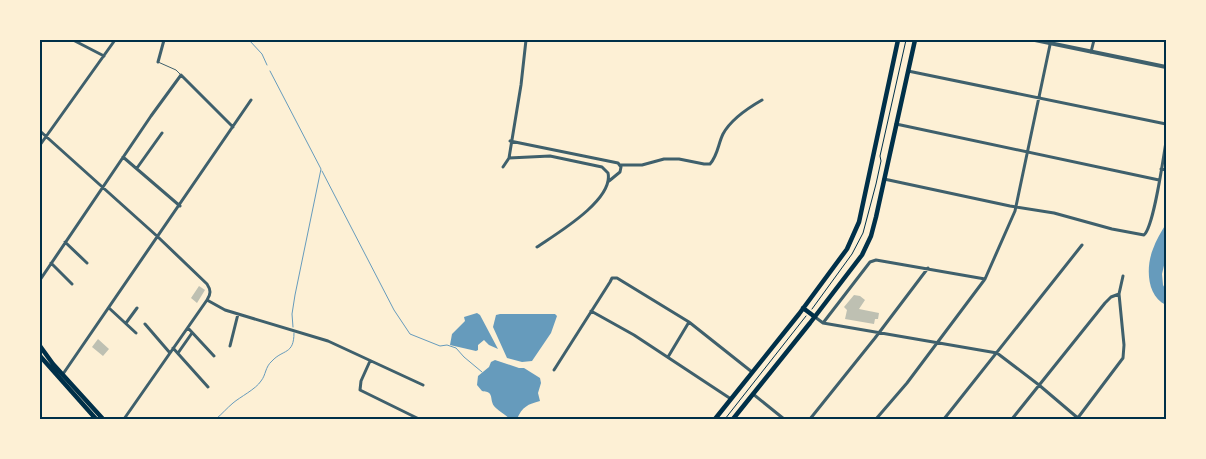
<svg xmlns="http://www.w3.org/2000/svg" width="1206" height="459" font-family="'Titillium Web',sans-serif">
<style>
.water{fill:#669bbc}
.lines{fill:none;stroke-linecap:round;stroke-linejoin:round}
.stream{stroke:#669bbc;stroke-width:1}
.building{fill:#bec0b2}
.path{stroke:#003049;stroke-width:1}
.service{stroke:#3f606c;stroke-width:1}
.minor{stroke:#3f606c;stroke-width:3}
.tertiary{stroke:#3f606c;stroke-width:4}
.primary{stroke:#003049;stroke-width:4.5}
.neatline{fill:none;stroke:#003049;stroke-width:2}
</style>
<rect width="100%" height="100%" fill="#fdf0d5"/>
<path class="water" d="M1166 224V257L1162 274 1163 285 1166 290V305C1146 296 1146 266 1153 249 1156 240 1161 232 1166 224Z
M477 313 480 315 498 349 489 345 484 340 478 345V350L476 351 450 345 452 334 465 321 464 317Z
M500 314H555L557 316 551 333 532 361 522 362 507 358 493 327 496 315Z
M495 360 519 368H524L540 378 541 383 538 393 540 401C528 404 522 407 517 419H510C506 415 496 409 494 406 491 402 492 397 490 394 488 391 485 392 482 391L477 385 478 376 489 367 491 362Z"/>
<g class="lines">
<path class="stream" d="M249 40 262 54 267 65
M270 71 321 169 295 295 292 314 293 327
M322 171 394 310 410 334 440 346 447 345 456 348 464 357 482 372
M216 419C222 414 227 408 233 403 240 397 256 389 261 381 266 375 265 367 272 361 283 349 294 355 294 333"/>
</g>
<path class="building" d="M199 286 205 290 197 303 191 298Z
M854 295 860 296 865 300 859 309 879 313 878 319H875L874 324 845 319 847 310 844 307Z
M98 339 109 349 103 356 92 347Z"/>
<g class="lines">
<path class="path" d="M812 309 852 254 863 233 876 184 881 161 880 156 906 40
M725 419 806 316"/>
<path class="service" d="M158 62 176 70 180 74"/>
<path class="minor" d="M73 40 104 56
M1091 52 1094 40
M158 62 164 40
M908 71 1166 124
M896 124 1159 180
M40 131 158 237 207 284C211 290 211 294 207 300L124 419
M510 141 618 163 621 167 620 172 609 181
M40 145 115 40
M123 157 180 206
M509 158 550 156 602 167 608 173C614 200 556 234 537 247
M620 165H642L664 159H679L704 164H710C718 155 718 144 723 134 731 119 748 108 762 100
M503 167 509 158 521 85 526 40
M137 168 162 133
M1161 169 1166 170
M884 179 1010 206 1054 213 1112 229 1144 235C1154 226 1163 159 1166 142
M65 242 87 263
M51 263 72 284
M40 280 151 116 181 75 233 127
M207 300 225 310 328 341 423 385
M109 308 136 333
M591 311 634 335 731 399
M815 317 823 323 997 353 1039 385 1079 419
M126 323 137 308
M823 323 870 262 876 260 985 279
M145 324 170 353
M188 328 214 356
M230 346 238 314
M173 348 208 387
M178 353 192 333
M668 357 689 322
M370 361 361 381 360 390 419 419
M554 370 610 282 612 278H617L689 322 752 372
M63 374 251 100
M753 394 784 419
M810 419 875 338 928 268
M876 419 907 383 985 279 1015 211 1051 40
M944 419 1082 245
M1012 419 1105 303 1111 297 1119 294 1123 276
M1077 419 1123 358 1124 345 1119 294"/>
<path class="tertiary" d="M1035 40 1166 67"/>
<path class="primary" d="M803 308 815 317
M40 346 53 364 103 419
M40 356 96 419
M715 419 799 314 847 249 859 222 898 40
M733 419 810 323 862 255 871 236 876 217 915 40"/>
</g>
<rect width="1206" height="459" fill="none" stroke="#fdf0d5" stroke-width="82"/>
<rect x="41" y="41" width="1124" height="377" class="neatline"/>
</svg>
